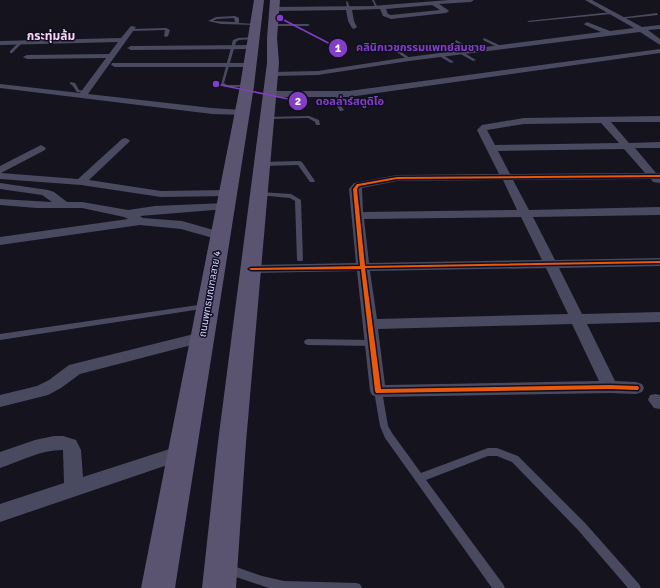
<svg xmlns="http://www.w3.org/2000/svg" width="660" height="588" font-family="Signika,'Noto Sans Thai',sans-serif">
<style>
.lines{fill:none;stroke-linecap:round;stroke-linejoin:round}
.service{fill:#494a5f;fill-rule:evenodd}
.minor{fill:#494a5f;fill-rule:evenodd}
.primary{fill:#5b5470;fill-rule:evenodd}
.cycleway-casing{stroke:#100f22;stroke-width:3}
.cycleway{fill:#e8590c;fill-rule:evenodd}
.labels{text-anchor:middle;dominant-baseline:central;stroke-width:3;stroke-linejoin:round;paint-order:stroke}
.street-label{font-size:10px;fill:#d3d3fd;stroke:#100f22}
.far-district-label{font-size:12px;font-weight:bold;fill:#fdd4f2;stroke:#100f22}
.leader{fill:none;stroke:#843dc5;stroke-width:1.5}
.callout-dot{fill:#843dc5;stroke:#100f22;stroke-width:1.5}
.mark-label{font-size:12px;text-anchor:middle;font-weight:bold;fill:#fff}
.callout-label{font-size:11px;text-anchor:middle;font-weight:bold;fill:#843dc5;stroke:#100f22;stroke-width:3;stroke-linejoin:round;paint-order:stroke}
</style>
<rect width="100%" height="100%" fill="#14131e"/>
<g class="lines">
<path class="service" d="M372 0H374L377 6H375Z
M346 1 348 2 350 9 347 8Z
M612 12 611 14 529 22 527 21Z
M657 13 658 15 620 19 618 18Z
M235 16 239 18V23L258 24 256 25 221 24 208 21 216 17ZM234 18 235 22 213 21 217 19Z
M273 24H308L310 25 308 26H272Z
M166 28 170 30 168 36 166 37 164 36 165 30 131 31 129 30 131 29Z
M255 37 254 39 239 40 236 42 224 83 227 85H247L249 86 248 87H226L221 85 233 40 238 38Z
M484 38 501 46 502 47 499 48 483 40Z
M456 40 473 49 474 50 471 51 455 42Z
M19 42 22 43 12 53H10V51Z
M446 46 457 52 458 53 455 54 445 48Z
M394 48H396L411 59 408 60 394 50Z
M459 51H461L476 60 473 61 459 53Z
M439 54H441L454 62 451 63 439 56Z
M70 82 75 83 79 90 88 92 86 93 77 92 72 85 70 84Z
M339 94 343 95 340 98 339 103 344 110 342 111H340L335 103 336 98Z
M309 116 319 120 320 125H316L315 122 308 118 266 119 264 118 266 117Z
M300 161 302 162 315 181 314 182H310L298 165 262 166 259 164 262 162Z
M260 192 291 194 301 200 303 260 302 261H298L297 260 295 201 290 198 258 195V193Z
M205 304 209 306 208 308 0 340V334Z
M308 339 372 340 375 341 376 343 375 345 372 346 308 345 305 344 304 342 305 340Z
M378 388 381 389 382 391 388 426 392 433 421 473 488 448H497L518 456 586 524 639 584 641 588H628L578 530 512 462 497 456H488L426 480 503 584 505 588H492L385 438 380 426 374 391 375 389Z
M228 564 262 576 284 581 356 583 360 584 362 588H269L224 573 223 569 224 565Z"/>
<path class="minor" d="M449 0H474L471 2 439 4 448 10 449 11 446 13 391 19 383 16 380 9 352 10 354 21 357 27 354 29 352 28 348 21 346 10 274 11 271 9 274 7 372 6ZM432 5 440 10 391 15 388 14 386 9Z
M585 0H592L642 27 660 25V29L648 30 660 39V45L640 32 409 61 318 75 272 76 268 74 272 72 318 71 409 57 601 32 585 25 584 24 587 22 610 31 634 28Z
M131 26 136 27 88 94 212 108 242 110 245 111 247 113 245 115 212 114 0 88V84L80 93 106 58 27 59 23 57 27 55 109 54 118 42 0 45V41L121 38Z
M253 45 257 47 256 49 131 50 127 48 131 46Z
M660 49V53L349 97H269L265 94 269 91H349Z
M112 63H250L254 65 250 67H115L111 65Z
M660 116V122H611L629 143 660 142V148H635L656 173H660V183L653 182 651 179 513 180 529 210 660 207V215L533 217 555 260 660 258V266L559 268 582 314 660 312V322L587 324 615 381 636 382 642 384 644 388 642 392 636 394 610 393 378 397 372 395 370 391 357 271 251 273 246 272 244 269 246 266 251 265 356 263 349 189 354 183 397 175 499 174 477 130 482 125 524 118ZM601 123 619 143 495 145 487 130 524 124ZM624 149 645 173 510 174 498 151ZM503 180 517 210 363 212 362 188 397 181ZM521 217 542 260 369 263 364 219ZM546 268 568 314 377 319 370 271ZM572 324 599 381 385 385 378 329Z
M125 138 128 139 130 141 128 143 89 180 161 191 228 190 234 193 228 196 161 197 81 185 0 179V166L41 145 46 148 45 150 1 173 78 179 122 139Z
M0 183 48 190 54 192 67 202H82L128 210 155 206 226 203 230 204 232 206 230 208 226 209 140 216 143 218 182 221 224 233 226 236 224 239 220 240 181 229 140 225 0 245V237L128 219 124 217 82 208H37L0 205V199L52 202 42 195 0 189Z
M202 332 207 333 210 337 207 341 80 374 61 388 48 395 0 407V395L37 386 49 380 69 365Z
M656 394 660 395V409L654 408 648 400 650 395Z
M54 436H63L76 440 81 450 83 477 182 445 188 448 191 453 188 458 0 522V504L64 483 63 450C40 450 21 461 0 468V452L35 440Z"/>
<path class="primary" d="M254 0H264L254 86 175 588H141L240 86Z
M270 0H280L277 38 279 63 246 442 236 588H202L218 442 267 63V38Z"/>
<g class="cycleway-casing">
<path id="cycleway" d="M660 175V177L397 179 359 186 357 189 365 266 660 261V263L365 268 381 389 610 385 636 386H638L639 388 638 390H636L610 389 378 393H376L375 391 361 269 251 270 249 269 251 268 360 266 353 189 357 184H358L397 177Z"/>
</g>
<use href="#cycleway" class="cycleway"/>
</g>
<g class="labels">
<g class="street-label">
<text transform="translate(210 294) rotate(-80)">ถนนพุทธมณฑลสาย 4</text>
</g>
<g class="far-district-label">
<text x="51" y="36">กระทุ่มล้ม</text>
</g>
</g>
<path class="leader" d="M280 18L338 48M216 84L298 101"/>
<g class="callout-dot">
<circle cx="280" cy="18" r="4"/>
<circle cx="216" cy="84" r="4"/>
<circle cx="338" cy="48" r="10"/>
<circle cx="298" cy="101" r="10"/>
</g>
<g class="mark-label">
<text x="338" y="52">1</text>
<text x="298" y="105">2</text>
</g>
<g class="callout-label">
<text x="421" y="51">คลินิกเวชกรรมแพทย์สมชาย</text>
<text x="350" y="105">ดอลล่าร์สตูดิโอ</text>
</g>
</svg>
